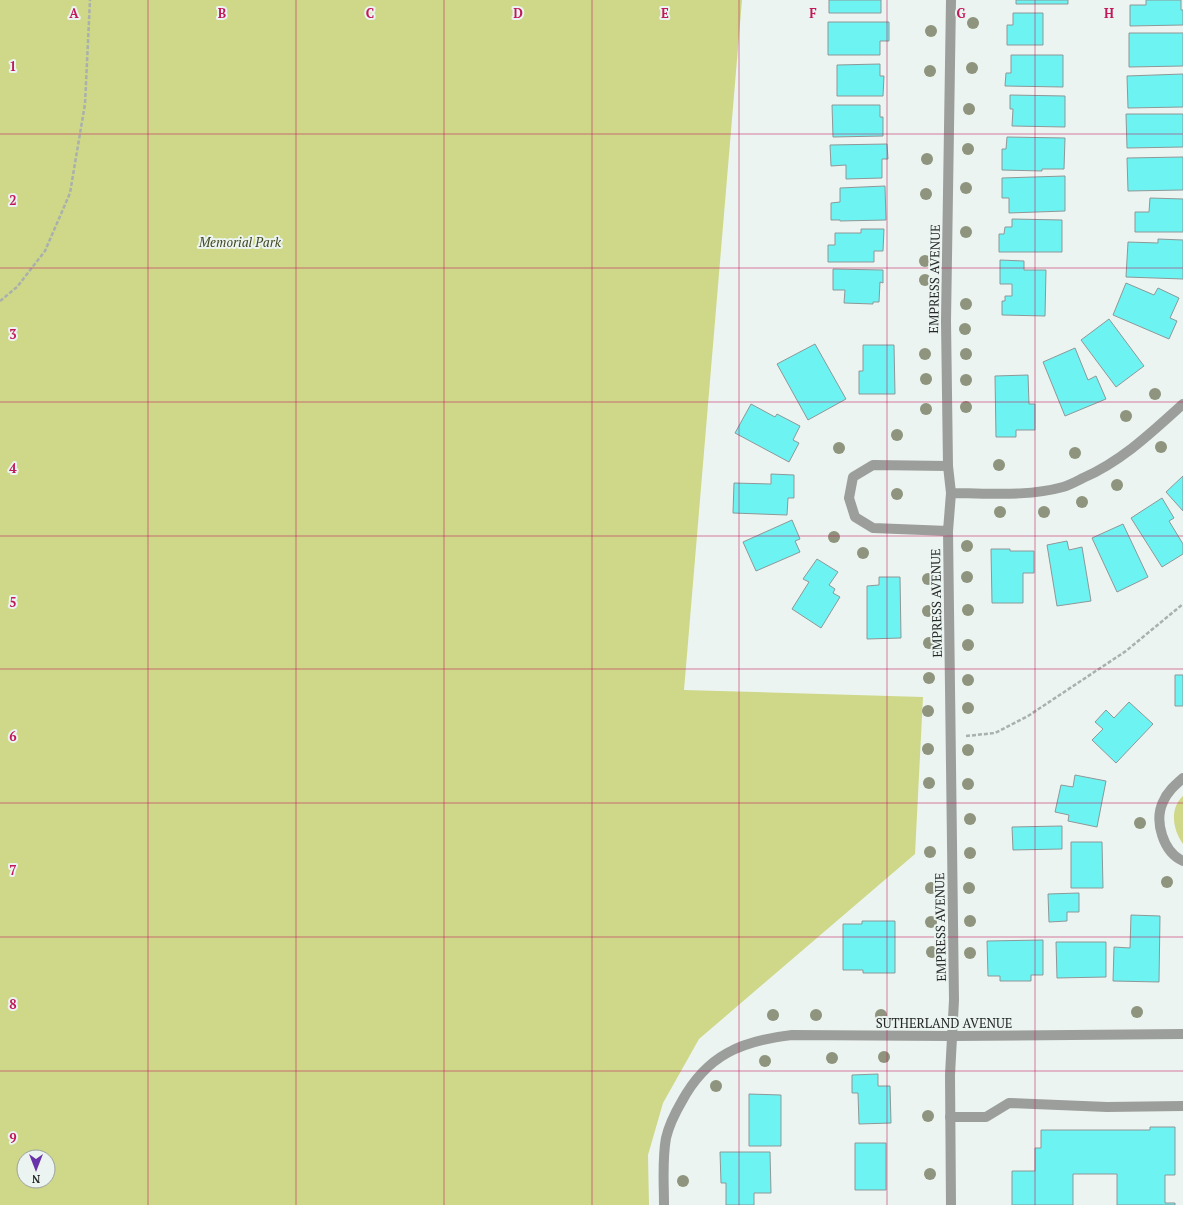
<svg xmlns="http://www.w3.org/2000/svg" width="1183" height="1205" font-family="'PT Serif',serif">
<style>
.green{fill:#ced888;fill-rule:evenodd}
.building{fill:#6cf3f2;stroke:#8e9898}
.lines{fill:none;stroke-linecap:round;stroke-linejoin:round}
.path{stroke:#a9b0ad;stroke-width:2.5;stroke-dasharray:4 2;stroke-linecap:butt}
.lane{stroke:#9c9e9b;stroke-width:10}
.street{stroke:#9c9e9b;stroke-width:10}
.tree{fill:#8e947d}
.grid{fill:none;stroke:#c2185b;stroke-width:1;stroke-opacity:0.55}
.labels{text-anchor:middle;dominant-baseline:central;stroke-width:4;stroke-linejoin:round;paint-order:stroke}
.park-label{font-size:13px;font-style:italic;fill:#41461f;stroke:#ebf4f0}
.street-label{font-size:13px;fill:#252827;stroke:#ebf4f0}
.grid-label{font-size:13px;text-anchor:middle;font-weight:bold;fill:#c2185b;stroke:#ebf4f0;stroke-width:4;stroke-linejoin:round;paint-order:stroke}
</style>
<rect width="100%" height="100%" fill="#ebf4f0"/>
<path class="green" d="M0 0H742L684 690 923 697 915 854 699 1039 663 1103 648 1155 649 1205H0ZM24 1157H48V1181H24Z
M1183 796V844C1173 830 1169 809 1183 796Z"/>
<path class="building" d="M829 0H881V13H829Z
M1016 0H1068V4H1016Z
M1146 0H1181V10H1183V25L1130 26V5H1146Z
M1013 13H1043V45H1007V25H1013Z
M828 22H889V41H880V55H828Z
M1129 33H1183V66L1129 67Z
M1011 55H1063V87L1005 86 1006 73H1011Z
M880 64V76H884L883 96H837V65Z
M1183 74V107L1128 108 1127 76Z
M1010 95 1065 96V127L1012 126 1013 109H1010Z
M832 105H880V117H883V136L833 137Z
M1126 114H1183V147L1127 148Z
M1007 137 1065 138 1064 169H1042V171L1002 170V149H1006Z
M887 144 888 159H882V178L846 179V165L831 166 830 145Z
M1183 157V190L1128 191 1127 158Z
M1065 176V211L1009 213V198H1002V178Z
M885 186 886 220 840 221V220H831V203L840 202V188Z
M1150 198 1183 199V232H1135V212H1149Z
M1012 219 1062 220V252H999V234H1004L1005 227H1012Z
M861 229H884L883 251H874V262H828V245H835V233H861Z
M1158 239 1183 240V279L1126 277 1128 242 1158 243Z
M1000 260 1024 261V270H1046L1045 316 1002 315V301H1005V296H1012V284H1000Z
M833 269 883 270V283L880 282 879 302H873V304L844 303 845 290H833Z
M1126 283 1154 295 1158 288 1179 298 1170 318 1177 321 1169 339 1113 315Z
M1109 319 1144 366 1116 387 1081 340Z
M815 344 846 399 808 420 777 364Z
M863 345H894L895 394H859V371H863Z
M1075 348 1088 380 1096 376 1106 399 1065 416 1043 362Z
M1028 375 1029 404H1035V430H1016V437H996L995 376Z
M751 404 775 417 777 414 800 426 793 440 799 443 789 462 735 433Z
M771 474 794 475V498H788L787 515 733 513 734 483 771 484Z
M1183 476V511L1166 492Z
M1162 498 1174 518 1169 521 1183 544V554L1162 567 1131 518Z
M792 520 800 539 795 541 800 552 756 571 743 542Z
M1123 524 1148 577 1117 592 1092 538Z
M1067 541 1069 550 1082 547 1091 601 1057 606 1047 545Z
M991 549H1010V551H1034V573H1023V603H992Z
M817 559 838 572 829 585 835 589 833 593 840 597 821 628 792 609 809 582 803 579Z
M879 577H900L901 638 867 639V586L879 585Z
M1175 675H1183V706H1175Z
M1129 702 1153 724 1116 763 1092 740 1103 729 1095 722 1106 710 1114 718Z
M1075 775 1106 781 1097 827 1068 821 1069 815 1055 812 1061 785 1073 787Z
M1062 826V849L1013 850 1012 827Z
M1071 842H1102L1103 888H1071Z
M1079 893V912H1067V921L1049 922 1048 894Z
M1131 915 1160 916 1159 982 1113 981 1114 947 1130 948Z
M862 921H895V973H863V970H843V924H862Z
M1043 940V975H1031V981H1000V976H988L987 941Z
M1056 942H1106V977L1057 978Z
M878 1074V1086H890L891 1123 859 1124 858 1093H852V1075Z
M749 1094 781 1095V1146H749Z
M1150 1127H1175V1175H1165V1203H1175V1205H1117V1174H1073V1205H1012V1171H1035V1148H1041V1130H1150Z
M855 1143H886V1190H855Z
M720 1152H770L771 1193H754V1205H726V1183H721Z"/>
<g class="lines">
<path class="path" d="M0 301 17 287 45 251 70 193 85 104 90 0
M966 736 995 733 1028 716 1126 651 1183 604"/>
<path class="lane" d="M950 1117H986L1009 1103 1107 1107 1183 1106"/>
<path class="street" d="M951 0 946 321 948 466 951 493 948 531 954 1000 950 1075 951 1205
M948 466 873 465 853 477 849 498 855 517 873 528 948 531
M951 493C988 493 1027 497 1063 487 1070 485 1077 481 1083 478 1122 461 1152 432 1183 404
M1183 778C1175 785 1167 792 1163 802 1154 821 1163 852 1183 861
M664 1205C664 1183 662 1160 666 1138 669 1125 675 1113 682 1101 707 1055 741 1041 792 1035L952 1036 1183 1034"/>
</g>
<g class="tree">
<circle cx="973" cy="23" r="6"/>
<circle cx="931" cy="31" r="6"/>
<circle cx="972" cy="68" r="6"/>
<circle cx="930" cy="71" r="6"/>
<circle cx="969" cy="109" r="6"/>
<circle cx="968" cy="149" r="6"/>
<circle cx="927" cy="159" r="6"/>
<circle cx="966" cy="188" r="6"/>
<circle cx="926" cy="194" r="6"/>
<circle cx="966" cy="232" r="6"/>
<circle cx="925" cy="261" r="6"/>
<circle cx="925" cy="280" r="6"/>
<circle cx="966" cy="304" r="6"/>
<circle cx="965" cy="329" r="6"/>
<circle cx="925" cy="354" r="6"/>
<circle cx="966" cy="354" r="6"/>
<circle cx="926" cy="379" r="6"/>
<circle cx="966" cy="380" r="6"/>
<circle cx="1155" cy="394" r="6"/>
<circle cx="966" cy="407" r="6"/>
<circle cx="926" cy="409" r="6"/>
<circle cx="1126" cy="416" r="6"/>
<circle cx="897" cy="435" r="6"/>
<circle cx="1161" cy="447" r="6"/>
<circle cx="839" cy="448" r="6"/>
<circle cx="1075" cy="453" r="6"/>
<circle cx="999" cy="465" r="6"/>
<circle cx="1117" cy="485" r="6"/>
<circle cx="897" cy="494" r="6"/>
<circle cx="1082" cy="502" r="6"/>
<circle cx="1000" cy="512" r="6"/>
<circle cx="1044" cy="512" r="6"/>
<circle cx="834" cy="537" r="6"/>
<circle cx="967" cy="546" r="6"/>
<circle cx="863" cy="553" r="6"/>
<circle cx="967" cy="577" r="6"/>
<circle cx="928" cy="579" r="6"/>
<circle cx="968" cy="610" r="6"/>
<circle cx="928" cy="611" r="6"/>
<circle cx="929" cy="643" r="6"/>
<circle cx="968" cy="645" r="6"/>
<circle cx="929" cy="678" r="6"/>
<circle cx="968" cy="680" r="6"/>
<circle cx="968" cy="708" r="6"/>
<circle cx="928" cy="711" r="6"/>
<circle cx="928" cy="749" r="6"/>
<circle cx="968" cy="750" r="6"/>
<circle cx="929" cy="783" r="6"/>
<circle cx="968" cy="784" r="6"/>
<circle cx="970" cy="819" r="6"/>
<circle cx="1140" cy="823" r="6"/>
<circle cx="930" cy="852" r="6"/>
<circle cx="970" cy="853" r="6"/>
<circle cx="1167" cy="882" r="6"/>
<circle cx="931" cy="888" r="6"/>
<circle cx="969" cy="888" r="6"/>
<circle cx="970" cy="921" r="6"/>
<circle cx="931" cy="922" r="6"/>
<circle cx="932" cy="952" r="6"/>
<circle cx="970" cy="953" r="6"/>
<circle cx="1137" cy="1012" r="6"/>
<circle cx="773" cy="1015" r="6"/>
<circle cx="816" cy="1015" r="6"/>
<circle cx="881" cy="1015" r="6"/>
<circle cx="884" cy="1057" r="6"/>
<circle cx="832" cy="1058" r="6"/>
<circle cx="765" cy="1061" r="6"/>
<circle cx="716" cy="1086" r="6"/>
<circle cx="928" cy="1116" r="6"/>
<circle cx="930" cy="1174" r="6"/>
<circle cx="683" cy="1181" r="6"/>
</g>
<path class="grid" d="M148 0V1205M296 0V1205M444 0V1205M592 0V1205M739 0V1205M887 0V1205M1035 0V1205M0 134H1183M0 268H1183M0 402H1183M0 536H1183M0 669H1183M0 803H1183M0 937H1183M0 1071H1183"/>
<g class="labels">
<g class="park-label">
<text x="240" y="242">Memorial Park</text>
</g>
<g class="street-label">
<text transform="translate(934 279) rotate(-89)">EMPRESS AVENUE</text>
<text transform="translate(936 603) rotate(-91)">EMPRESS AVENUE</text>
<text transform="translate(940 927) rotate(-91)">EMPRESS AVENUE</text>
<text x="944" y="1023">SUTHERLAND AVENUE</text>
</g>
</g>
<g class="grid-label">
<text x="74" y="18">A</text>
<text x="222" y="18">B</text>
<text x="370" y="18">C</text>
<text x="518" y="18">D</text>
<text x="665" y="18">E</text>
<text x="813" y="18">F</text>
<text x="961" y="18">G</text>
<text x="1109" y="18">H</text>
<text x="13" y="71">1</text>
<text x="13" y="205">2</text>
<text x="13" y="339">3</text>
<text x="13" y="473">4</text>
<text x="13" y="607">5</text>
<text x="13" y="741">6</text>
<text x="13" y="875">7</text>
<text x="13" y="1009">8</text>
<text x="13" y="1143">9</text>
</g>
<g transform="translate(36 1169) rotate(180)"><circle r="19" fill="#ebf4f0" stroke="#9ca2a0"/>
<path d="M0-3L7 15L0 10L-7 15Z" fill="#6933aa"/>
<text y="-6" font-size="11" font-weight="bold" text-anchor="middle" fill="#252827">N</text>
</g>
</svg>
